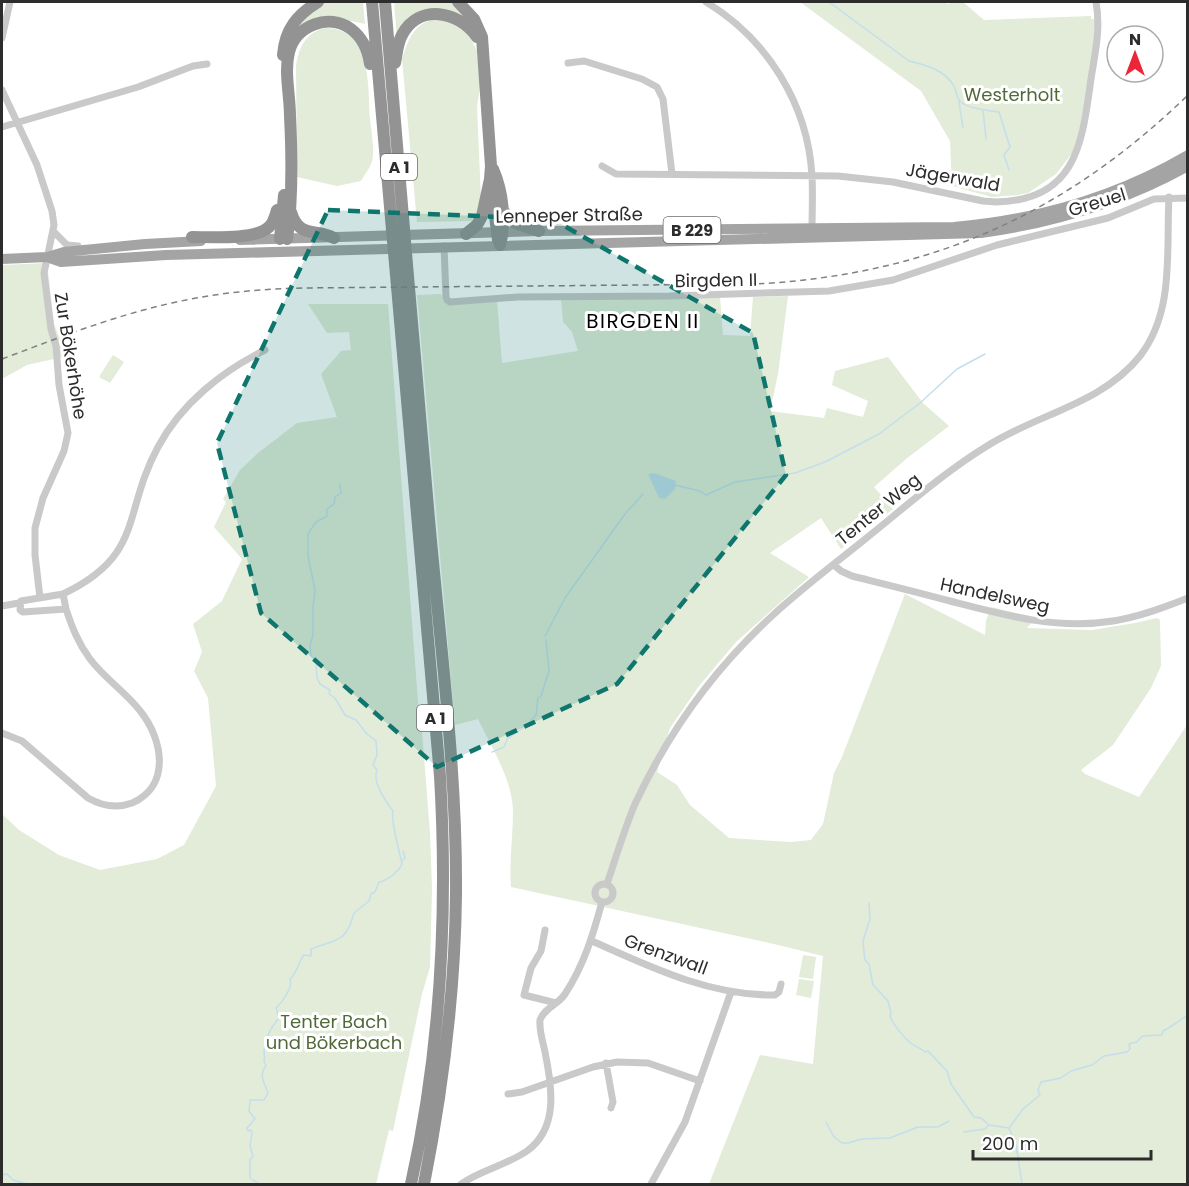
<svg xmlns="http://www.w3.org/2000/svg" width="1189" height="1186" font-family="Poppins,sans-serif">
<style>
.green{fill:#e3ebd9}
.water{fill:#c3deec}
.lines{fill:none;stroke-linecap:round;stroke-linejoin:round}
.stream{stroke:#c3deec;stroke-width:1.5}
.minor{stroke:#c9c9c9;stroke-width:7}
.primary{stroke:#a4a4a4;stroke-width:10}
.motorway{stroke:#939393;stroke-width:12}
.rail{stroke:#818181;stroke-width:1.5;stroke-dasharray:6 4.5;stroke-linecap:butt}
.marked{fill:#0f766e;fill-opacity:0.2;stroke:#0f766e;stroke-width:4.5;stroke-dasharray:12 8;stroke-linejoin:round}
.labels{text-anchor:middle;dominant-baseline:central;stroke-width:6;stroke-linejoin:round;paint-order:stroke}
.shield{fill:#fff;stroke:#6b6b6b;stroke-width:1.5}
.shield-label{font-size:16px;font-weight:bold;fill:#2c2c2c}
.park-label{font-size:18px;fill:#516938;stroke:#fff}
.street-label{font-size:18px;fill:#2c2c2c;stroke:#fff}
.neighbourhood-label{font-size:20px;letter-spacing:1.5px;fill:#000;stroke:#fff}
</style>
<rect width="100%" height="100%" fill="#fff"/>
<path class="green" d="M325 2H363L365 24 337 18 288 40 311 10Z
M394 2H454L467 19 457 13 437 10 397 38Z
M800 2H940L949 4 951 2H963L984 20 1091 16V19H1094L1097 24 1086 98 1076 148 1056 174 1028 193 1018 195 992 197 952 186 950 141 921 91Z
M437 18 449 19 468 33 477 51 480 86 477 107 481 200 475 221 417 222 402 59C409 38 413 24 437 18Z
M324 28C372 27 368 85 370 119 371 130 375 150 372 161 371 167 364 175 361 181L337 186 297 177 296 66C299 47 305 34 324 28Z
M47 263 54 324 67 356 27 365 2 379V265Z
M441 294 445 303 497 300 502 363 578 351 572 332 563 322 561 299 720 297 723 335 750 336 753 297 788 296 778 374 770 411 824 418 827 408 863 417 868 401 832 385 835 371 888 357 923 403 949 426 906 459 874 487 893 509 841 549 821 518 770 553 809 577 736 642 699 686 670 728 657 772 677 785 690 805 729 838 791 842 811 840 823 824 834 773 842 757 905 594 985 635 986 621 991 607 1036 618 1027 628 1092 630 1135 623 1157 618 1160 620 1161 666 1151 688 1113 745 1081 770 1085 774 1139 797 1187 725V1184H709L760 1055 813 1064 823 956 774 944 511 887C509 862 513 837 513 812 513 780 491 747 478 719L455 725 417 295Z
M308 304H388L419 715 421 719 430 832 432 889 430 967 422 994 393 1131 389 1130 376 1184H2V814L19 830 59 855 100 870 157 859 184 845 216 786 208 698 194 671 202 652 193 624 222 601 242 559 214 527 226 502 223 499 240 470 258 453 297 423 337 417 321 374 341 351 351 350 349 332 327 333Z
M113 355 124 362 110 383 99 377Z
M803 955 816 957 813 979 799 977Z
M799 979 814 981 811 998 796 995Z"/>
<path class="water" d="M654 473 676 481 675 489 665 499 659 498 648 474Z"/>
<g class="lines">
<path class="stream" d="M829 2 909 61C926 65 945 70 954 86 957 92 956 99 962 103 972 110 988 110 999 112L1010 147 1004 155 1009 170
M959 102 963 128
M983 110 986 139
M675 485 700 491 706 495 735 482 795 473 825 462 879 434 920 403 957 369 985 354
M545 636 565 598 625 514 643 494
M492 752 504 747 507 739 526 726 536 715 538 698 541 696 549 671 546 640
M403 851 405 858 403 860
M869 903 870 919 863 941 864 953 865 960 869 964 873 985 888 1001 891 1013 890 1016C893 1025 904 1038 912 1044 917 1048 920 1047 925 1052L928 1051 947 1071 951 1084 974 1117 981 1118 989 1125 1009 1128 1016 1145 1022 1184
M826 1122 834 1137 842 1143H848L862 1139 890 1138 918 1127H938L949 1121
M1009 1128 1023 1109 1040 1095 1038 1090 1041 1082 1061 1078 1071 1071 1092 1065 1104 1056 1127 1052 1130 1049 1129 1044 1137 1042 1142 1036 1162 1035 1163 1031C1172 1027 1178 1021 1188 1015
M964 1132 985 1129 988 1126
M2 1175 7 1174 13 1180 27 1184
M259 1184 250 1178V1160L253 1156 250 1146 252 1132 251 1130 248 1131 247 1128 255 1119 249 1111 250 1100H264L268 1093C265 1084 258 1075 266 1066L264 1061C265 1058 264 1055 264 1051 265 1038 272 1026 279 1018L276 1008C283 1001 293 988 290 979 298 972 298 962 304 955L311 956V949C337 939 346 943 354 913L369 901 371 894 375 892 379 882C387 881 399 871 402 864 400 853 390 819 393 811 385 800 372 782 377 770L373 765 377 755 376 741 367 734 356 720 345 715 335 698 329 694 330 690 320 684 317 678 316 662 311 656 310 645 313 635V608L315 590 308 556V534L316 522 327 516V509L334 504 335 497 341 493 340 484"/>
<path class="minor" d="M706 2C767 39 808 104 812 176 813 194 812 213 812 231
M2 38 10 2
M568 63 584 61 642 79 657 87 663 99 672 174
M2 90 37 165 52 211 54 225 44 273 51 329 56 346 59 385 68 433 64 451 43 498 35 528V555L40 598
M2 127 138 87 193 66 207 64
M602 166 616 174 838 176 893 182 983 201 996 202C1077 200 1082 143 1091 79 1095 53 1101 29 1096 2
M54 232 67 245 78 246
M444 246 446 297 447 300 450 302 518 297 669 296 829 291 893 280 997 245 1108 218 1154 199 1188 198
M834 565 841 571 852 576C884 584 917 592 950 601 1004 615 1056 630 1113 621 1139 617 1163 608 1188 598
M63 594C145 555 122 513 158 447 181 404 222 371 265 350
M63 594 66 609 23 612 20 610 21 601Z
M2 606 19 603
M2 733 22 741 88 798C102 806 116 809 132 803 171 786 163 740 141 712 127 693 105 679 90 659 78 643 72 627 66 609
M595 893a9 9 0 1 1 18 0a9 9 0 1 1-18 0Z
M607 884C616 857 624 830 635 804 668 733 715 668 773 615 802 588 833 565 864 540 904 508 943 473 987 446 1037 414 1102 404 1140 356 1175 311 1166 250 1169 197
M545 930 541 951 531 968 524 995 556 1003
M592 941C650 967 710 996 775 995L779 992 781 984
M606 1063 613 1102 611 1108
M508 1094 522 1092 593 1067 617 1062 648 1063 700 1081
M461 1184C481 1170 507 1165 527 1151 559 1128 552 1086 545 1052 543 1042 539 1031 540 1020 545 1007 558 1005 565 994 584 965 593 935 602 902
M651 1184 685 1122 731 992"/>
<path class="primary" d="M240 240 539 231 954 227C1036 220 1116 197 1188 155
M47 257 61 262 166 255 981 233C1054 223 1123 202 1188 166
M2 259 47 257 64 252 145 244 201 241"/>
<path class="motorway" d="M372 2 440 776C448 914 441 1050 411 1184
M385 2C399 174 414 347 429 519 440 644 457 769 456 894 455 992 443 1088 424 1184
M458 2 474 19 482 37 491 166 490 179 482 216 477 225 466 234
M283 55C285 29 297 15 318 2
M395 63C397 54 397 44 402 35 419 3 459 11 477 37
M493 169C503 192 506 221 500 245
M492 192 498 240
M503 211 515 223 539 231
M291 212C299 239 316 228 334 238
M192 237C211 237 255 240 269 227 274 222 275 216 277 210
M280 239 284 195
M287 239C293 199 292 156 290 116 290 95 284 72 289 52 296 25 329 13 351 29 363 38 368 50 370 64"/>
<path class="rail" d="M2 359C58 338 113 316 172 303 215 293 259 289 303 288L755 284C928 275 1063 216 1188 95"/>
</g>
<path class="marked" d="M328 210 552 219 753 333 786 475 617 684 437 767 261 613 217 443Z"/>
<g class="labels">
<g class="shield">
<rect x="381" y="154" width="36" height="26" rx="4.5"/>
<rect x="663.5" y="217" width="57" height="26" rx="4.5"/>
<rect x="417" y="705" width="36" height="26" rx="4.5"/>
</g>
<g class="shield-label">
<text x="399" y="167">A 1</text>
<text x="692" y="230">B 229</text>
<text x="435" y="718">A 1</text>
</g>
<g class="park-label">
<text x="1012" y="94">Westerholt</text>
<text x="334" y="1021">Tenter Bach<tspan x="334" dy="21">und Bökerbach</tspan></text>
</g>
<g class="street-label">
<text transform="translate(953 177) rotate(10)">Jägerwald</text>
<text transform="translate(1097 202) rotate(-17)">Greuel</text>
<text transform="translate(569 215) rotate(-1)">Lenneper Straße</text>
<text transform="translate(716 280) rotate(-1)">Birgden II</text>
<text transform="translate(71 356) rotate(81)">Zur Bökerhöhe</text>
<text transform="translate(878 509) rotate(-39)">Tenter Weg</text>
<text transform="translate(995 595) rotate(12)">Handelsweg</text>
<text transform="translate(666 954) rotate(20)">Grenzwall</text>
</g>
<g class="neighbourhood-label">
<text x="643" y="321">BIRGDEN II</text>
</g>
</g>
<rect width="1189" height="1186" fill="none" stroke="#2c2c2c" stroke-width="6"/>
<g transform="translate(1135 54)"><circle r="28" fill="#ffffff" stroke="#ababab" stroke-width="1.5"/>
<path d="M0-4.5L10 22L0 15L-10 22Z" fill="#ed2539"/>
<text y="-9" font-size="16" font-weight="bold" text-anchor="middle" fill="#2c2c2c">N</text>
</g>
<path d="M973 1150v9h178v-9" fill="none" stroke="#2c2c2c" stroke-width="3"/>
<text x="982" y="1150" font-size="18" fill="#2c2c2c" stroke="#ffffff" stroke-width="4.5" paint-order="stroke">200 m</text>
</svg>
